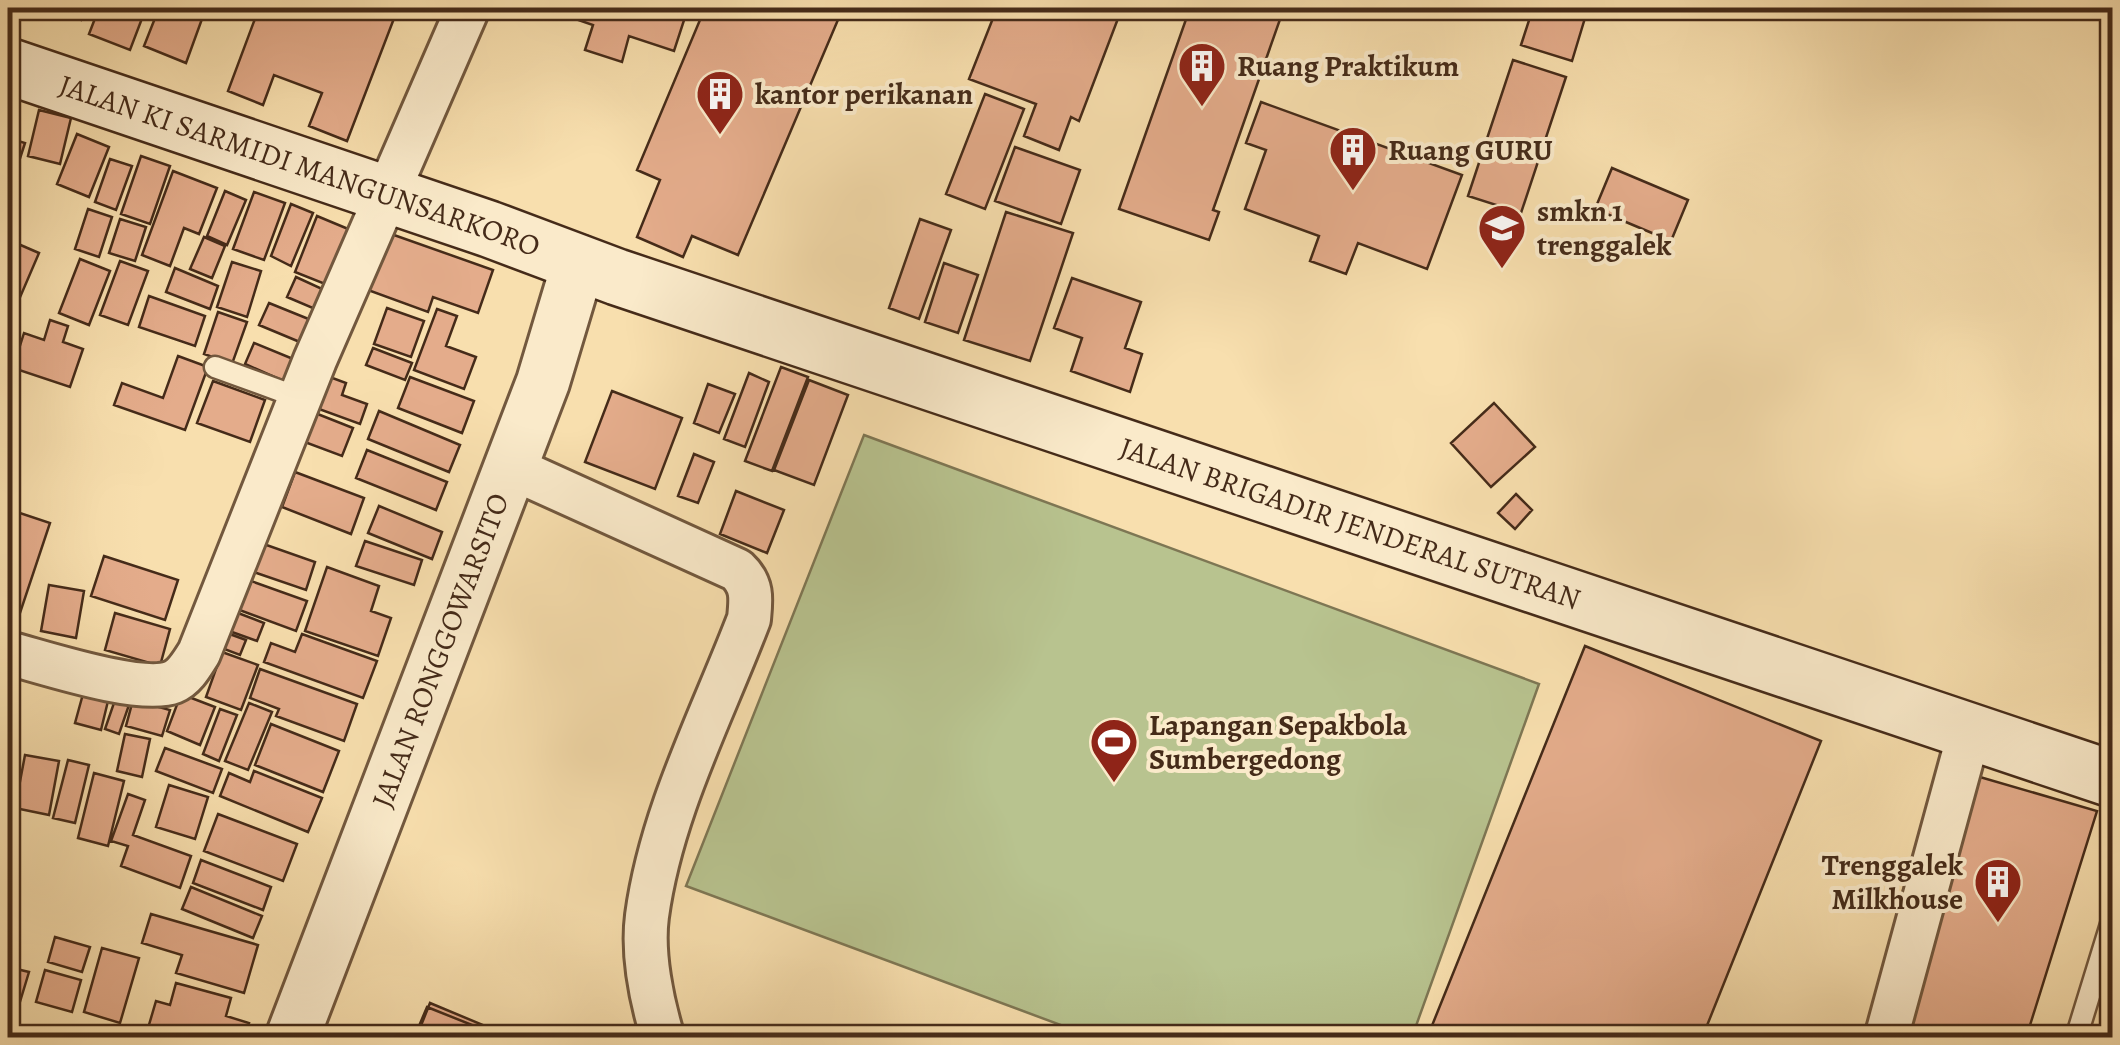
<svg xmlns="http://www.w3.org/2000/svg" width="2120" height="1045" font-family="Alegreya,serif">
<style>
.green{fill:#b8c38f;stroke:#7e7754;stroke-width:2.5}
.building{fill:#e4ac8b;stroke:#452b19;stroke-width:2.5}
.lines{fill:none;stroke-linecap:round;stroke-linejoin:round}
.service-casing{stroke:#72583e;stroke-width:25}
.minor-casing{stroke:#72583e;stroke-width:48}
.tertiary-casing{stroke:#72583e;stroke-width:58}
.secondary-casing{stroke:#452b19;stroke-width:60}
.service{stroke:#faeaca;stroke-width:20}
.minor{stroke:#faeaca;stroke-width:42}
.tertiary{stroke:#faeaca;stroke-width:52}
.secondary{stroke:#faeaca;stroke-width:55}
.labels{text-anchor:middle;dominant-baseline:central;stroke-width:8;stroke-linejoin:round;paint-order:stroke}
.poi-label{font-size:30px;font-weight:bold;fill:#452b19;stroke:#faeaca;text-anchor:start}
.street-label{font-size:30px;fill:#452b19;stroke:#faeaca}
</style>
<rect width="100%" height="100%" fill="#f8dfae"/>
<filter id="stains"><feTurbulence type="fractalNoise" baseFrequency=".002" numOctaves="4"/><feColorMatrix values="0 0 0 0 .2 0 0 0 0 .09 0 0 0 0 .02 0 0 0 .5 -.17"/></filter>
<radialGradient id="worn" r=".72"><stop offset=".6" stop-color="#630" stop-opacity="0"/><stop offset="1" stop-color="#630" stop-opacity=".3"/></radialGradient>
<path class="green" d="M864 435 1539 684 1412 1037H1093L686 886Z"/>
<path class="building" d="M48 8H85L81 20Z
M99 8H146L130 50 89 34Z
M159 8H206L186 63 144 46Z
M259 8H398L347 141 309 126 322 93 274 75 263 105 228 91Z
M560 8H688L674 51 629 36 622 62 585 50 593 25 558 13Z
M705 8H843L738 255 692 236 683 257 637 237 660 180 637 170Z
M997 8H1122L1079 121 1071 117 1059 150 1024 136 1036 104 969 79Z
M1190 8H1284L1213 210 1219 212 1209 240 1119 209Z
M1533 8H1588L1572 61 1521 45Z
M1513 60 1566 77 1521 213 1468 196Z
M985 94 1024 109 985 209 946 194Z
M1261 102 1462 175 1427 269 1358 243 1346 274 1310 261 1319 236 1245 209 1266 150 1246 143Z
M39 110 71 118 60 164 28 156Z
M77 134 109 147 89 197 57 184Z
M8 138 25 143 12 183 8 182Z
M1015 147 1080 170 1061 224 995 201Z
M141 156 170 166 150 224 121 214Z
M110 159 132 166 116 210 95 202Z
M1612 168 1688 200 1671 241 1595 209Z
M173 171 217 188 199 234 184 228 170 266 142 255Z
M225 191 246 200 227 245 207 236Z
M254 192 285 203 264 260 233 249Z
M291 204 313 213 291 266 271 256Z
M88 209 112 217 99 257 75 249Z
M1006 212 1073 233 1030 361 964 340Z
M317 216 353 231 330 286 295 272Z
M120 219 146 227 135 261 109 253Z
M920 219 951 230 919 319 889 308Z
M377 229 493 270 478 313 433 297 428 312 357 286Z
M204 237 225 246 212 278 190 269Z
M9 240 39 253 18 302 8 298Z
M80 259 110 271 89 325 59 313Z
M120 261 148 271 128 325 100 315Z
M232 262 261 271 247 317 217 307Z
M944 263 978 275 958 333 925 322Z
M175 268 218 286 210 309 166 292Z
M296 277 331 293 322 312 287 297Z
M1072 278 1141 302 1125 348 1142 354 1130 392 1071 371 1082 338 1054 328Z
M149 296 205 316 195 346 139 327Z
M269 303 316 322 307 345 259 325Z
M387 308 424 321 411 357 374 344Z
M437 309 457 316 446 346 476 357 464 389 414 370Z
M218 312 247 322 232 364 204 354Z
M50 320 68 326 63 342 83 349 70 387 13 368 24 333 44 340Z
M254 343 298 361 288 383 245 364Z
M373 348 412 363 405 380 366 365Z
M178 356 208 367 185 430 114 405 122 383 163 398Z
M781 367 808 377 772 471 745 461Z
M319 373 346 383 342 395 367 404 360 424 308 405Z
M749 373 769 382 745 447 724 439Z
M410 377 474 401 462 433 398 408Z
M809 380 848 395 814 485 774 470Z
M213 381 265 400 250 442 197 423Z
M708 384 735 394 719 433 694 423Z
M612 391 682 418 655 489 585 462Z
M1494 403 1535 447 1491 487 1451 443Z
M305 409 353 428 342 456 294 438Z
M379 411 460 445 449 472 368 439Z
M367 450 447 482 436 510 356 478Z
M694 454 714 462 698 503 678 496Z
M295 472 364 498 351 534 282 507Z
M736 491 784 510 767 553 720 534Z
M1516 494 1532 510 1515 529 1498 513Z
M379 506 442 532 432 559 368 533Z
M8 509 50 523 20 613 8 609Z
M252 540 315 562 306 590 242 568Z
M365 541 422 560 414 585 356 566Z
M104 556 178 580 165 620 91 596Z
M327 567 379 586 371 611 391 618 378 656 305 631Z
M237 576 307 601 296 631 226 605Z
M49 585 84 591 76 638 41 631Z
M225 608 264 623 257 641 218 627Z
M115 613 170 629 160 666 105 650Z
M216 629 246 640 240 655 211 644Z
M302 634 377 661 363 698 264 662 271 643 295 652Z
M1585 646 1821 741 1702 1038H1427Z
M222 652 258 665 241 710 206 697Z
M260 669 357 704 344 741 276 716 279 709 250 698Z
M83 694 108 701 101 730 75 723Z
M181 694 215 707 200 745 167 731Z
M116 697 130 702 119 734 105 729Z
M133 700 170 710 162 736 126 726Z
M249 703 272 712 248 770 225 761Z
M220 709 237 715 219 761 203 754Z
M271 724 339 751 323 792 255 765Z
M125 734 150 739 142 777 117 771Z
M165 748 222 769 213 793 156 771Z
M25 755 59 761 49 815 15 808Z
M68 760 89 765 75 823 53 818Z
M254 771 322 798 308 832 220 796 229 773 250 782Z
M94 773 124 781 108 846 78 838Z
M1973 775 2097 811 2026 1038H1904Z
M169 785 208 797 195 839 156 827Z
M128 794 145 800 133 835 191 856 180 888 121 866 128 846 111 841Z
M218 814 297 844 283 881 204 851Z
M201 860 271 887 263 910 193 883Z
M191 887 262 916 253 938 182 909Z
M151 914 258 945 244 993 176 973 182 955 142 943Z
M55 937 90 947 82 972 48 962Z
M102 948 139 958 120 1023 84 1012Z
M8 967 29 972 19 1005 8 1002Z
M45 970 81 980 72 1012 36 1002Z
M176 983 231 998 226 1016 249 1023 244 1038 146 1035 156 1001 170 1005Z
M430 1003 514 1038H416Z
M427 1007 487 1031 484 1038H414Z"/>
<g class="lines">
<g class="service-casing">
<path id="service" d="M215 367 300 398
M2076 1038 2112 921"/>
</g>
<g class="minor-casing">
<path id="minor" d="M510 467 737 570C753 585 751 599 749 619 712 716 661 812 647 916 642 954 652 1002 663 1038
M8 653C43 662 141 695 173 682 185 677 192 664 199 653L315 360 468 8
M1886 1038 1970 730"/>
</g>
<g class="tertiary-casing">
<g id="tertiary">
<path id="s1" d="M292 1038 543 382 579 262"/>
</g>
</g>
<g class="secondary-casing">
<g id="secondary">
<path id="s2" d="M8 66 489 229 617 277 2112 779"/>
</g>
</g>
<use href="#service" class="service"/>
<use href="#minor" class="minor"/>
<use href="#tertiary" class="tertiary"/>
<use href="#secondary" class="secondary"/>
</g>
<defs>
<g id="building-pin" transform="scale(2.5)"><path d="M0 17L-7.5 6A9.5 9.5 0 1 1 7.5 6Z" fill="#8f2418" stroke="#faeaca"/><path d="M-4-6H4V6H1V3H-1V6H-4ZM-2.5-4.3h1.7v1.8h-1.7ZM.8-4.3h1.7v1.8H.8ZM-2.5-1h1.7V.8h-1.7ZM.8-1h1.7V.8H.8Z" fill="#fff"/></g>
<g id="school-pin" transform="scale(2.5)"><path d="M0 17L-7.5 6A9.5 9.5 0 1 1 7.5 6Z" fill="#8f2418" stroke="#faeaca"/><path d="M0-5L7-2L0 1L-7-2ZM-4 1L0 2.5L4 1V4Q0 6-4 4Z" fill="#fff"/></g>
<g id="stadium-pin" transform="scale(2.5)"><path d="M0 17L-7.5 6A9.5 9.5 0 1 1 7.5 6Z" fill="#8f2418" stroke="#faeaca"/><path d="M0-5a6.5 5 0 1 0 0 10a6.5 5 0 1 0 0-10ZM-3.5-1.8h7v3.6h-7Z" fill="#fff"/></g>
</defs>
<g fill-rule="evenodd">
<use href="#building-pin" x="1202" y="66"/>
<use href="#building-pin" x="720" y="94"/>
<use href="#building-pin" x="1353" y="150"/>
<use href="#school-pin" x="1502" y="228"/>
<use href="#stadium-pin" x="1114" y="742"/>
<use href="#building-pin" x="1998" y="882"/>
</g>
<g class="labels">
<g class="poi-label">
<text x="1237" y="66">Ruang Praktikum</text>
<text x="755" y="94">kantor perikanan</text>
<text x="1388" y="150">Ruang GURU</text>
<text x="1537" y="211">smkn 1<tspan x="1537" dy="34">trenggalek</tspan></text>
<text x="1149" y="725">Lapangan Sepakbola<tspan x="1149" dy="34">Sumbergedong</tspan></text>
<text x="1963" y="865" text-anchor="end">Trenggalek<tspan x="1963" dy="34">Milkhouse</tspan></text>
</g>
<g class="street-label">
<text stroke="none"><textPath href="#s2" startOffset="308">JALAN KI SARMIDI MANGUNSARKORO</textPath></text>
<text stroke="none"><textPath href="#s2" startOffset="1418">JALAN BRIGADIR JENDERAL SUTRAN</textPath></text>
<text stroke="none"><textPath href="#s1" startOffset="415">JALAN RONGGOWARSITO</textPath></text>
</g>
</g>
<rect width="2120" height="1045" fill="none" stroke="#f8dfae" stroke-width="40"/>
<rect x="10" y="10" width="2100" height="1025" fill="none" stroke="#452b19" stroke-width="5"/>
<rect x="20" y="20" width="2080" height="1005" fill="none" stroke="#452b19" stroke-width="2.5"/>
<rect width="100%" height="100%" filter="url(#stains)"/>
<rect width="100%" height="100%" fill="url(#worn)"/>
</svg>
